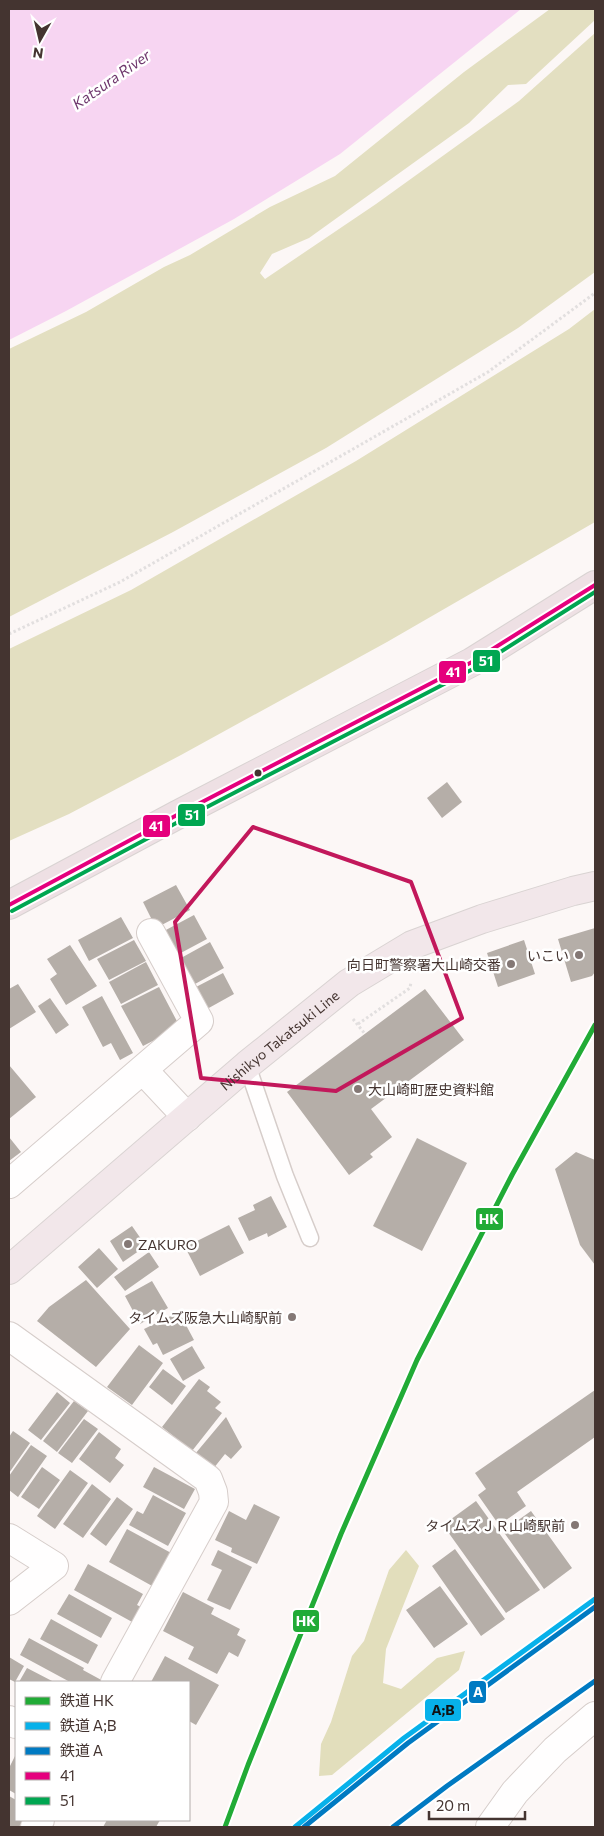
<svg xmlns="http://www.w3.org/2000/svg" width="604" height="1836" font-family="Commissioner,'Noto Sans JP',sans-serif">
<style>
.green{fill:#e3dfc1}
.forest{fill:#e2debc}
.water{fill:#f7d5f2}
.building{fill:#b5aea8}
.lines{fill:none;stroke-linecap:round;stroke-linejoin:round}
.service-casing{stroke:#d6cdca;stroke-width:19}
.minor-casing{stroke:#d6cdca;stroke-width:30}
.primary-casing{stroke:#d9d3d2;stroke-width:30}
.trunk-casing{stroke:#d9d3d2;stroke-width:30}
.path{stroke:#e2dfdf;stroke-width:3;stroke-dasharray:2.5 2.5;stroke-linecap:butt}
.service{stroke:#fffefe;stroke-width:16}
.minor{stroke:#fffefe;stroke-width:28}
.primary{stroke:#f2e7ea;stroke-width:28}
.trunk{stroke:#eee0e4;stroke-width:28}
.bus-1-casing{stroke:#fff;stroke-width:8}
.bus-2-casing{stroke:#fff;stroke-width:8}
.bus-1{stroke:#e5007d;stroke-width:4}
.bus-2{stroke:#00a651;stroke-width:4}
.rail-1-casing{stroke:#fff;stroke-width:9}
.rail-2-casing{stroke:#fff;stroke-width:9}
.rail-3-casing{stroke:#fff;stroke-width:9}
.rail-1{stroke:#21ab36;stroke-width:5}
.rail-2{stroke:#07b1ea;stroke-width:5}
.rail-3{stroke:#007ac2;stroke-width:5}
.marked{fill:none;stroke:#c2185b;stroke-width:4;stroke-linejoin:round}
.bus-dot{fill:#443430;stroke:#fff;stroke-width:2}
.poi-dot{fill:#847875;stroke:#fff;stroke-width:2}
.labels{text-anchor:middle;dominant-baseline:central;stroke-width:5;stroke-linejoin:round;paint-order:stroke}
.poi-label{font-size:14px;fill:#443430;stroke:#fff;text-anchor:end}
.street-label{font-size:14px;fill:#443430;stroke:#fff}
.water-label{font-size:15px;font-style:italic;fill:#6e366c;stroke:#fff}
.line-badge{stroke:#fff;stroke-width:2}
.badge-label{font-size:14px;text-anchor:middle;font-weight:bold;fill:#fff}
.pale-badge-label{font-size:14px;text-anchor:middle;font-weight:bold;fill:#111}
</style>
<rect width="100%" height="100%" fill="#fcf7f6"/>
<path class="green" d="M550 9H595V20L526 84 508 85 469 123 309 238 272 254 260 273 265 279 376 204 519 101 595 33V272L518 328 326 448 173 532 9 617V349L86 312 164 267 190 255 270 207 335 176 464 72Z
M595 309V522L387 642 181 755 69 814 9 841V649L131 590 356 461 569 329Z"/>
<path class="forest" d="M406 1550 419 1566 386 1649 383 1683 401 1689 437 1658 465 1651 459 1670 332 1775 319 1776 321 1744 331 1722 352 1656 364 1641 389 1570Z"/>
<path class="water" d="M9 9H521L340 154 234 219 66 311 9 340Z"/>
<path class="building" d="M447 782 462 802 442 818 427 798Z
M176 885 190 910 156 928 143 902Z
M194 915 207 939 177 955 164 931Z
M121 917 133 938 89 961 78 940Z
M595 928V972L592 976 571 982 558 939Z
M134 940 146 961 109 980 97 959Z
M524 940 535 974 498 987 487 953Z
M210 942 224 968 195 984 181 958Z
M70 945 97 986 66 1005 50 979 57 974 47 959Z
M146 962 158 985 121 1004 109 982Z
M223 973 234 994 207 1009 196 987Z
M18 984 36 1012 9 1029V989Z
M159 987 180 1027 143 1046 121 1006Z
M425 989 464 1040 371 1109 392 1137 370 1154 373 1157 349 1175 287 1092Z
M102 996 133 1053 120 1060 111 1043 103 1047 82 1007Z
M50 998 69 1025 56 1034 38 1006Z
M9 1065 36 1097 9 1119Z
M9 1137 21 1152 9 1161Z
M417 1138 467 1163 422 1251 373 1226Z
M576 1152 595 1160V1265L580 1245 555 1169Z
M271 1196 287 1227 268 1237 267 1233 249 1241 238 1218 255 1210 253 1205Z
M229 1225 244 1253 200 1276 185 1247Z
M132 1226 146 1246 123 1262 110 1241Z
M99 1248 118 1269 97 1288 78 1267Z
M149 1252 159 1267 125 1291 114 1277Z
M86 1280 130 1329 96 1367 37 1321 49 1307Z
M152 1281 168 1308 140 1324 125 1296Z
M179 1312 194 1340 163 1355 157 1343 153 1345 144 1329Z
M139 1345 163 1363 132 1405 107 1387Z
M192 1346 205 1368 183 1381 170 1359Z
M163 1369 186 1386 172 1405 149 1387Z
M199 1379 210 1387 207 1391 221 1402 215 1408 222 1413 192 1451 162 1427Z
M595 1390V1437L517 1492 526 1506 499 1525 478 1495 486 1489 475 1473Z
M57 1392 70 1403 41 1440 28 1430Z
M74 1401 88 1411 57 1452 43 1441Z
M226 1417 242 1447 231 1459 225 1454 213 1469 195 1454Z
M84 1419 98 1429 72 1463 58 1453Z
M13 1431 30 1443 9 1473V1437Z
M99 1432 121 1449 115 1458 124 1465 110 1483 79 1459Z
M31 1445 47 1456 18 1497 9 1490V1476Z
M42 1467 60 1480 39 1509 21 1497Z
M154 1467 195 1489 184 1509 143 1487Z
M70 1470 88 1483 55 1529 37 1516Z
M92 1484 111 1499 83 1538 63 1524Z
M153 1495 186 1513 168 1546 129 1525 137 1511 143 1514Z
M117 1497 133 1509 106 1546 90 1534Z
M476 1501 540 1590 506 1613 443 1525Z
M254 1504 280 1517 257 1564 231 1552 232 1548 215 1540 229 1511 246 1520Z
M531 1511 572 1568 544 1589 503 1531Z
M127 1529 173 1554 154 1587 109 1562Z
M455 1549 505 1619 481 1636 432 1566Z
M218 1550 252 1567 230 1610 207 1600 222 1570 211 1565Z
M88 1564 143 1594 137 1605 143 1608 134 1623 74 1590Z
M440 1586 468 1624 434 1648 406 1610Z
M183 1592 214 1608 211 1614 240 1629 237 1635 246 1640 238 1657 229 1652 217 1674 188 1659 194 1647 163 1631Z
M69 1594 112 1618 101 1638 57 1614Z
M51 1619 98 1645 88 1664 40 1639Z
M29 1638 84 1668 83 1670 105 1682H70L20 1655Z
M165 1656 219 1685 196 1725 189 1721V1682H151Z
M9 1657 24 1666 15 1682 9 1679Z
M27 1668 54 1682H19Z
M16 1754V1794L9 1790V1768Z
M9 1796 16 1800V1820H23L19 1827H9Z
M107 1820H160L156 1827H103Z"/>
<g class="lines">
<g class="service-casing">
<path id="service" d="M247 1065 285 1176 310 1238"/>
</g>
<g class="minor-casing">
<path id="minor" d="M143 1070 187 1117
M9 1184 199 1021 151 933
M9 1336 208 1479 213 1492 214 1502 115 1682
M9 1538 54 1566 9 1601
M9 1720 16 1724
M35 1827 40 1820
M490 1827 515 1792 555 1750 595 1716"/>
</g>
<g class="primary-casing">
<g id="primary">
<path id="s1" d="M9 1270 247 1065 349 983 412 945 482 919 573 891 595 886"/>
</g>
</g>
<g class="trunk-casing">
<path id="trunk" d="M9 905 177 815 472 662 595 585"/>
</g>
<path class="path" d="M9 634 120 582 488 372 595 293
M353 1019 365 1034
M358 1024 410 988 411 982"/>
<use href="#service" class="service"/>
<use href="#minor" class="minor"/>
<use href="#primary" class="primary"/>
<use href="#trunk" class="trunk"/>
<g class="bus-1-casing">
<path id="bus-1" d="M9 905 177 815 472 662 595 585"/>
</g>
<g class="bus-2-casing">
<path id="bus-2" d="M12 911 180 821 475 668 595 592"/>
</g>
<use href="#bus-1" class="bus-1"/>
<use href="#bus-2" class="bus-2"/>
<g class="rail-1-casing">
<path id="rail-1" d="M225 1827 248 1765 341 1534 417 1360 512 1175 595 1025"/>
</g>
<g class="rail-2-casing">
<path id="rail-2" d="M295 1827 404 1738 595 1599"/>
</g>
<g class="rail-3-casing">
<path id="rail-3" d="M304 1827 408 1743 595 1607
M393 1827 447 1786 595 1681"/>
</g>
<use href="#rail-1" class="rail-1"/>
<use href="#rail-2" class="rail-2"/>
<use href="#rail-3" class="rail-3"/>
</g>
<path class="marked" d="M253 827 411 882 462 1018 336 1091 201 1078 175 922Z"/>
<circle class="bus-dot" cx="258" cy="773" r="4.5"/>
<g class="poi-dot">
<circle cx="579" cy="955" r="5"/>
<circle cx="511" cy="964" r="5"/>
<circle cx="358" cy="1089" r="5"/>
<circle cx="128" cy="1244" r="5"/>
<circle cx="292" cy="1317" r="5"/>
<circle cx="575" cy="1525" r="5"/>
</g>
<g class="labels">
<g class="poi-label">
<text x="569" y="955">いこい</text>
<text x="501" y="964">向日町警察署大山崎交番</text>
<text x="368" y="1089" text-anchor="start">大山崎町歴史資料館</text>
<text x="138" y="1244" text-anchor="start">ZAKURO</text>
<text x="282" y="1317">タイムズ阪急大山崎駅前</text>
<text x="565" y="1525">タイムズＪＲ山崎駅前</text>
</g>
<g class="street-label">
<text stroke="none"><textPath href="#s1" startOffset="355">Nishikyo Takatsuki Line</textPath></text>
</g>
<g class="water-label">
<text transform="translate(111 79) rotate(-35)">Katsura River</text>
</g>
</g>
<g class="line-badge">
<rect x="472" y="649" width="29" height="24" rx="5" fill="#00a651"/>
<rect x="438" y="660" width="29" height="24" rx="5" fill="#e5007d"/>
<rect x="177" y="803" width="29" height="24" rx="5" fill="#00a651"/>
<rect x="142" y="814" width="29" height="24" rx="5" fill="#e5007d"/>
<rect x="475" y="1207" width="29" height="24" rx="5" fill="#21ab36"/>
<rect x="292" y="1609" width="28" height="24" rx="5" fill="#21ab36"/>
<rect x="468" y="1680" width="19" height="24" rx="5" fill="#007ac2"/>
<rect x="424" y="1698" width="38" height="24" rx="5" fill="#07b1ea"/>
</g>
<g class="badge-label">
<text x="486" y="666">51</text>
<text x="453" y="677">41</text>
<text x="192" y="820">51</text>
<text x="156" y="831">41</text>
<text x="489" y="1224">HK</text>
<text x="306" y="1626">HK</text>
<text x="478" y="1697">A</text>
</g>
<g class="pale-badge-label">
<text x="443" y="1715">A;B</text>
</g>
<rect width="604" height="1836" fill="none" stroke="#443430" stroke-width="20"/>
<rect x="15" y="1681" width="175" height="140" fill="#ffffff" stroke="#b4aeac"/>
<rect x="25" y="1697" width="25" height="8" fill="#21ab36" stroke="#b4aeac"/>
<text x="60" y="1706" font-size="15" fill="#443430">鉄道 HK</text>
<rect x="25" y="1722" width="25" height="8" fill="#07b1ea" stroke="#b4aeac"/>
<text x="60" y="1731" font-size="15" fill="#443430">鉄道 A;B</text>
<rect x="25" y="1747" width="25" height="8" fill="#007ac2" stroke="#b4aeac"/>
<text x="60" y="1756" font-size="15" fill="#443430">鉄道 A</text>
<rect x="25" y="1772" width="25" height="8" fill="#e5007d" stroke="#b4aeac"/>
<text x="60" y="1781" font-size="15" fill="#443430">41</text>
<rect x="25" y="1797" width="25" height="8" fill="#00a651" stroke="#b4aeac"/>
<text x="60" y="1806" font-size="15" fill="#443430">51</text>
<g transform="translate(40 40) rotate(188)" stroke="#ffffff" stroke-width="4" paint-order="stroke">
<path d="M0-4L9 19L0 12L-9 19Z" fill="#443430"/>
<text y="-8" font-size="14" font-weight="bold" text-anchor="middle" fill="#443430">N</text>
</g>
<path d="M429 1811v8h96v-8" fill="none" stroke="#443430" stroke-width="2.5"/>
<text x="436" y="1811" font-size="15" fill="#443430" stroke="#ffffff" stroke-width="4" paint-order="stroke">20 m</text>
</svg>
